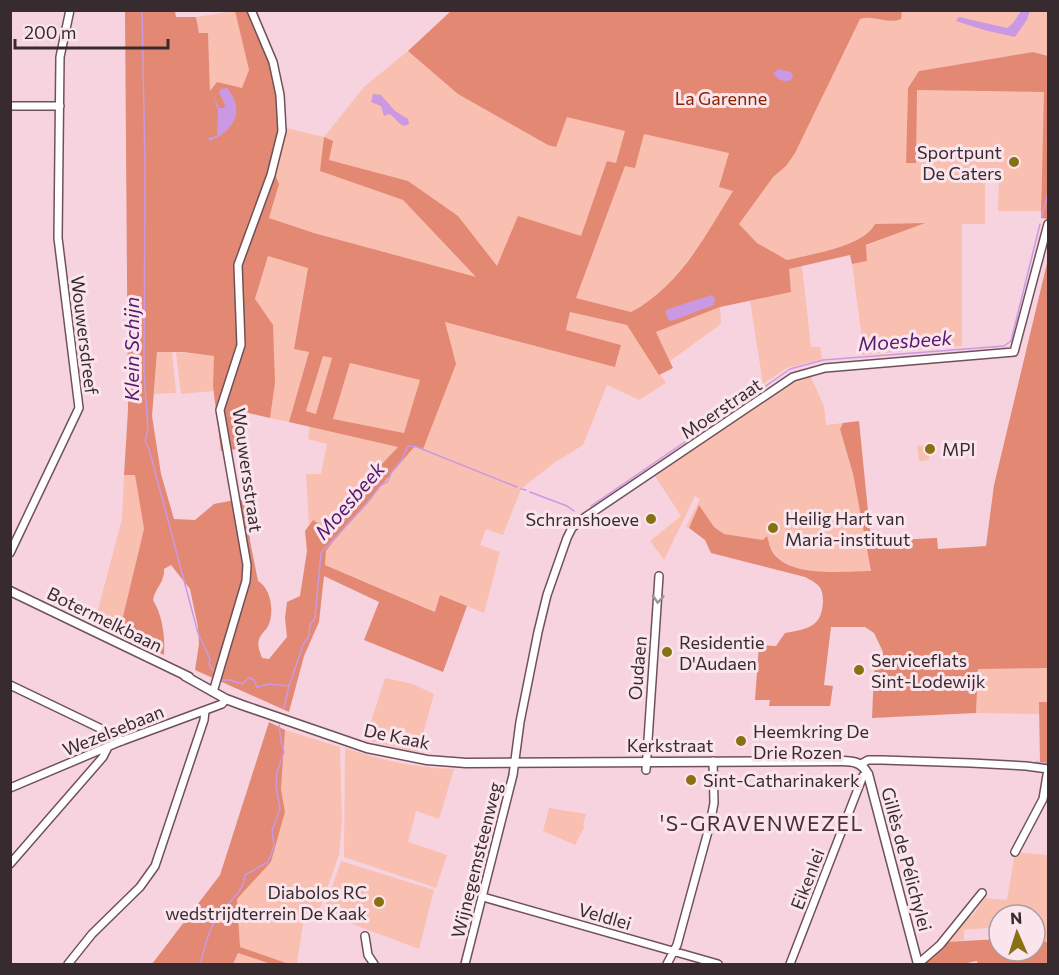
<svg xmlns="http://www.w3.org/2000/svg" width="1059" height="975" font-family="Commissioner,sans-serif">
<style>
.green{fill:#f9bfb0}
.forest{fill:#e38872;fill-rule:evenodd}
.water{fill:#cb99e3}
.lines{fill:none;stroke-linecap:round;stroke-linejoin:round}
.stream{stroke:#cb99e3;stroke-width:1.5}
.minor-casing{stroke:#6f515c;stroke-width:10}
.major-casing{stroke:#6f515c;stroke-width:11}
.minor{stroke:#fff;stroke-width:7}
.major{stroke:#fff;stroke-width:8}
.oneway{stroke:#9c9598}
.poi-dot{fill:#877112;stroke:#fbe5ed;stroke-width:2}
.labels{text-anchor:middle;dominant-baseline:central;stroke-width:6;stroke-linejoin:round;paint-order:stroke}
.park-label{font-size:18px;fill:#8c2103;stroke:#fbe5ed}
.poi-label{font-size:18px;fill:#382b30;stroke:#fbe5ed;text-anchor:start}
.street-label{font-size:18px;fill:#382b30;stroke:#fbe5ed}
.water-label{font-size:20px;font-style:italic;fill:#571870;stroke:#fbe5ed}
.quarter-label{font-size:21px;letter-spacing:1.5px;fill:#4a2e39;stroke:#fbe5ed}
</style>
<rect width="100%" height="100%" fill="#f7d3e0"/>
<path class="green" d="M235 11 249 70 242 89 210 91 208 33H199L196 17Z
M451 11H1021L1013 23 1007 28 1015 37 1027 20 1030 11H1048V56L1033 52 919 71 908 88 906 163H916L915 89 1045 91 1042 211H998L999 175 985 174V224H962V346L862 355 861 331 852 264 867 261 866 246 922 223 875 224C863 247 811 254 787 260L757 243 739 224 699 246 664 291 631 312 576 298 625 166 608 161 581 236 497 267 458 216 320 171 403 200 477 278 314 233 269 218 279 184 275 174 286 128 324 137 364 87 408 51Z
M268 256 308 267 294 349 309 352 289 422 270 418 275 383 255 299Z
M802 266 811 347H820L822 359 787 368 763 384 750 301 791 292 788 269Z
M720 307 721 324 670 361 656 332Z
M570 312 627 325 666 383 639 400 607 385 583 445 554 463 521 489 503 535 486 529 480 545 500 552 484 613 440 595 436 612 325 565 326 551 332 543 415 446 423 449 445 322 616 366 621 345 566 330Z
M157 352H172L176 393 154 394Z
M176 352 214 356 213 391 181 394Z
M322 356 332 358 317 414 306 411Z
M350 363 421 380 404 433 333 419Z
M810 375 824 406 826 425 843 423 840 429 853 474 871 571C843 571 794 578 775 554 771 550 769 542 767 537L763 540 724 534 714 527 699 505 689 528 686 527 700 499 695 496 664 560 650 541 681 516 655 476 765 400 790 384Z
M310 426 399 446 323 526 313 520 309 525 306 474H321L327 444 308 439Z
M928 445 929 460 919 461 917 446Z
M124 475H135L144 529 119 633 95 621 122 519Z
M1048 668V702H1039V714L976 713 978 669Z
M385 678 413 684 434 694 418 752 365 740Z
M285 730 340 747 342 821 339 855 318 914 305 909 297 964H289L240 947 237 899 271 862 285 812 281 789Z
M345 748C381 760 416 768 454 769L439 819 416 811 408 842 447 855 436 888 344 857Z
M549 808 586 814 583 825 585 826 575 845 543 831Z
M1015 852 1048 855V942H1035V915H999V935L998 927 964 930V940L946 942 966 913 972 916 985 898 1007 900Z
M341 861 434 890 419 949 323 913Z
M238 953 271 964H233Z"/>
<path class="forest" d="M125 11H175L176 17H196L199 33H208L210 91 217 82 242 88 249 70 235 11H254L283 95 286 128 275 174 279 184 269 218 314 233 476 277 403 200 320 171 324 137 333 141 329 160 408 181 458 216 497 266 518 216 581 236 607 161 616 163 625 131 567 117 556 147 548 145 458 94 408 51 451 11H902L901 19C888 25 873 14 860 19L795 153 786 166 773 177 739 224 757 243 787 260C811 254 863 247 875 224L925 223 866 245 867 261 852 264 850 255 789 269 791 292 720 307 656 332 673 368 659 375 627 325 570 312 566 330 621 345 615 367 445 322 456 364 423 449 415 446 332 543 326 551 325 565 435 612 440 595 467 606 443 672 364 640 379 602 324 576 319 622 304 656 289 712 195 670 199 644 198 627 190 589 171 565 164 569C165 582 155 588 153 600 163 617 165 636 164 655L119 633 144 529 135 475H124L128 410ZM644 134 729 153 719 187 733 191C706 235 679 287 631 312L576 298 625 166 635 168ZM268 256 308 268 294 349 309 352 289 422 398 447 323 526 313 520 305 531 307 551 300 596 287 602 285 618 287 637 269 659 262 658C260 652 257 646 259 640 260 635 264 632 267 628 275 615 272 589 258 581L250 541 247 505 240 499 214 504 195 520 174 519 161 474 152 416 157 352H183L214 356 213 386 221 451 238 449 235 410 270 418 275 383 273 325 255 299ZM323 356 332 358 316 414 306 411ZM350 363 420 380 404 433 333 419Z
M1033 52 1048 56V219L1041 218 1044 92 917 90 916 163H906L908 88 919 71Z
M1048 259V668L978 669 976 713 872 718 874 672 883 652 874 633 865 627H831L824 685 833 686 830 706H769L770 700H755L759 645 776 646 785 633C808 629 822 627 823 601 823 586 818 584 805 577L711 553 705 540 689 528 699 505 714 527 724 534 763 540 767 536C769 542 770 549 774 554 793 578 843 571 871 571L853 474 840 429 843 423 859 421 871 541 937 538 938 549 986 546 994 485Z
M1039 702H1048V763L1040 762Z
M269 722 285 730 281 789 285 812 271 862 237 899 240 947 289 964H271L238 953 233 964H152L220 875Z
M999 939V951H1035V941L1048 942V964H978L977 961 962 964H927L926 961 946 942Z"/>
<path class="water" d="M1021 11H1030L1027 20 1015 37 984 30 956 21 959 17 1007 28 1013 23Z
M779 69 791 72 793 76 791 80C784 84 776 78 773 73Z
M227 88C246 110 234 131 210 141L208 138 217 136 218 111 213 95 219 108H224L225 105 219 92 221 89Z
M373 94 381 95 395 111 408 119 409 124 404 126C397 123 395 117 389 114L384 116 381 106 371 102Z
M712 295 715 298 714 305 674 320 669 321 665 311 668 309Z"/>
<g class="lines">
<path class="stream" d="M142 10 145 165 144 372 148 429 145 441 149 449 198 633 210 659 209 664 216 674
M1048 146V166
M1042 216 1048 194
M700 432 790 369 823 360 1004 346 1011 341 1040 224
M521 489 526 490
M530 492 567 506 574 511
M591 506 698 433
M220 680H230L242 684 249 678 254 680 257 687 269 684 289 686 284 708
M289 686 303 645 309 636 310 625 315 618 321 553 369 501 380 486 388 481 391 473 401 461 408 446 417 447 517 487
M1036 762 1048 764
M200 964C205 948 208 929 219 915 228 902 244 892 245 875L268 862 274 846 272 831 280 808 276 787 277 772 284 752 281 741 279 725"/>
<g class="minor-casing">
<path id="minor" d="M10 106H60
M10 553 79 408 58 238 60 57 70 10
M10 685 114 735 122 741
M213 692 246 581 247 565 220 410 241 345 238 265 271 175 282 131 280 95 273 62 251 10
M861 764 868 760H882L971 763 1026 766 1048 769
M646 770 659 576
M10 788 119 742 222 704 226 699
M1015 852 1043 799 1048 769
M10 864 103 757 108 747
M483 897 718 964
M365 936 368 955 374 964
M68 964 92 934 140 887 155 866 204 720 205 711
M465 964 513 775 520 722 538 632 547 595 567 538 572 528 581 520 793 377 825 368 1014 352 1048 224
M667 964 677 945 710 824 714 803 713 761
M790 964 863 776 868 774
M918 964 940 945 982 893"/>
</g>
<g class="major-casing">
<path id="major" d="M10 591 189 677
M185 676 226 699 242 705 367 748 427 760 466 763 842 761C855 761 862 763 868 774L918 964"/>
</g>
<use href="#minor" class="minor"/>
<use href="#major" class="major"/>
</g>
<defs><path id="oneway-chevron" d="M-2-3.5L2.5 0L-2 3.5" fill="none" stroke-width="1.6" stroke-linecap="round" stroke-linejoin="round" transform="scale(1.5)"/></defs>
<use class="oneway" href="#oneway-chevron" transform="translate(658 599) rotate(94)"/>
<g class="poi-dot">
<circle cx="1014" cy="162" r="6"/>
<circle cx="930" cy="449" r="6"/>
<circle cx="651" cy="519" r="6"/>
<circle cx="773" cy="528" r="6"/>
<circle cx="667" cy="652" r="6"/>
<circle cx="859" cy="670" r="6"/>
<circle cx="741" cy="741" r="6"/>
<circle cx="691" cy="780" r="6"/>
<circle cx="379" cy="902" r="6"/>
</g>
<g class="labels">
<g class="park-label">
<text x="721" y="98">La Garenne</text>
</g>
<g class="poi-label">
<text x="1002" y="152" text-anchor="end">Sportpunt<tspan x="1002" dy="21">De Caters</tspan></text>
<text x="942" y="449">MPI</text>
<text x="785" y="518">Heilig Hart van<tspan x="785" dy="21">Maria-instituut</tspan></text>
<text x="639" y="519" text-anchor="end">Schranshoeve</text>
<text x="679" y="642">Residentie<tspan x="679" dy="21">D'Audaen</tspan></text>
<text x="871" y="660">Serviceflats<tspan x="871" dy="21">Sint-Lodewijk</tspan></text>
<text x="753" y="731">Heemkring De<tspan x="753" dy="21">Drie Rozen</tspan></text>
<text x="703" y="780">Sint-Catharinakerk</text>
<text x="367" y="892" text-anchor="end">Diabolos RC<tspan x="367" dy="21">wedstrijdterrein De Kaak</tspan></text>
</g>
<g class="street-label">
<text transform="translate(85 335) rotate(83)">Wouwersdreef</text>
<text transform="translate(721 408) rotate(-34)">Moerstraat</text>
<text transform="translate(248 470) rotate(82)">Wouwersstraat</text>
<text transform="translate(105 619) rotate(26)">Botermelkbaan</text>
<text transform="translate(637 668) rotate(-85)">Oudaen</text>
<text transform="translate(113 730) rotate(-22)">Wezelsebaan</text>
<text transform="translate(397 736) rotate(12)">De Kaak</text>
<text x="670" y="745">Kerkstraat</text>
<text transform="translate(907 859) rotate(75)">Gillès de Pélichylei</text>
<text transform="translate(476 860) rotate(-76)">Wijnegemsteenweg</text>
<text transform="translate(807 879) rotate(-69)">Eikenlei</text>
<text transform="translate(605 916) rotate(16)">Veldlei</text>
</g>
<g class="water-label">
<text transform="translate(905 340) rotate(-4)">Moesbeek</text>
<text transform="translate(131 349) rotate(-90)">Klein Schijn</text>
<text transform="translate(349 500) rotate(-49)">Moesbeek</text>
</g>
<g class="quarter-label">
<text x="762" y="822">'S-GRAVENWEZEL</text>
</g>
</g>
<rect width="1059" height="975" fill="none" stroke="#382b30" stroke-width="24"/>
<g transform="translate(1017 933) rotate(357)"><circle r="28" fill="#fbe5ed" stroke="#ad9ba1" stroke-width="1.5"/>
<path d="M0-4.5L10 22L0 15L-10 22Z" fill="#877112"/>
<text y="-9" font-size="16" font-weight="bold" text-anchor="middle" fill="#382b30">N</text>
</g>
<path d="M15 39v9h153v-9" fill="none" stroke="#382b30" stroke-width="3"/>
<text x="24" y="39" font-size="18" fill="#382b30" stroke="#fbe5ed" stroke-width="4.5" paint-order="stroke">200 m</text>
</svg>
